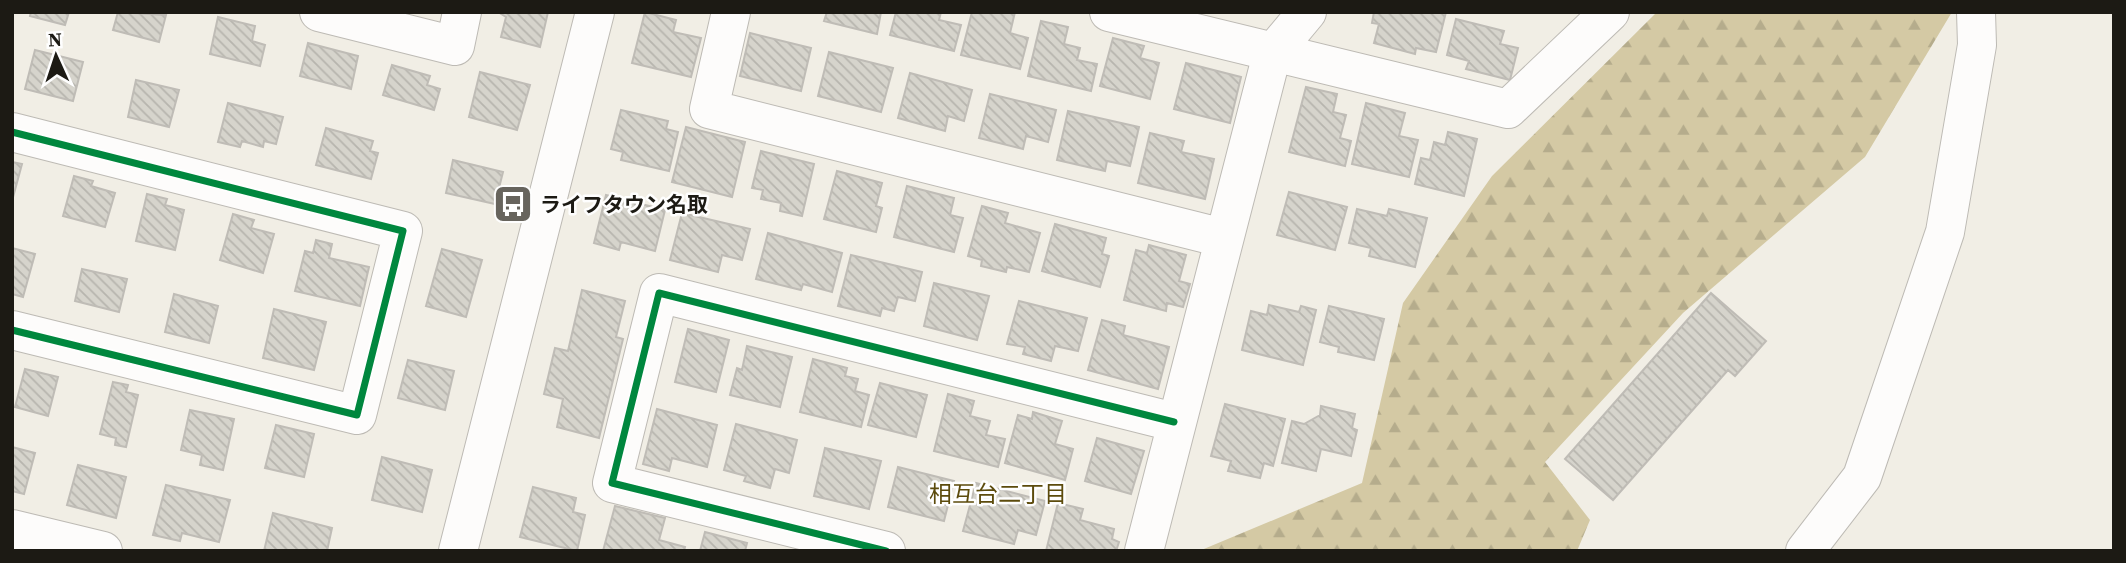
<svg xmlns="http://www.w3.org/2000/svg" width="2126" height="563" font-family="'Source Serif 4','Noto Sans JP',serif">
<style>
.forest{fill:url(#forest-firs)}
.building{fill:url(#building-back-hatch);stroke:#bfbcb6;stroke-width:2}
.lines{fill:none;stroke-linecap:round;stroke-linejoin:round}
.minor-casing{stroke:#bdbab4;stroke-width:40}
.minor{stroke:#fdfcfb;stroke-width:38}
.cycleway-casing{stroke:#fefefe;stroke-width:11}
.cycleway{stroke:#00873e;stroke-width:7}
.labels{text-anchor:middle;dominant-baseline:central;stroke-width:5;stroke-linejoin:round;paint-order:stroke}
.poi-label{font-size:21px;font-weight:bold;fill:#1c1a14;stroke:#fefefe;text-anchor:start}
.neighbourhood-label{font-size:23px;fill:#5c4b0c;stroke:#fefefe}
</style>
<defs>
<pattern id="forest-firs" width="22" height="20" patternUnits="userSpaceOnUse" patternTransform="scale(1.75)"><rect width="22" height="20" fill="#d4c9a4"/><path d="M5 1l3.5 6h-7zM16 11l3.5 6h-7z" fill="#b5ac8c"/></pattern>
<pattern id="building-back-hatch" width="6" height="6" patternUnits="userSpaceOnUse" patternTransform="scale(1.75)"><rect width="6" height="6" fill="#d6d4cc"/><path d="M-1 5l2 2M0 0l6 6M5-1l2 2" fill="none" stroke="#b7b5ae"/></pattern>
</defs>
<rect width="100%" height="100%" fill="#f1eee5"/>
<path class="forest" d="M1657 12H1952L1865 157 1683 313 1545 462 1590 520 1577 551H1199L1362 483 1403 303 1492 176Z"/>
<path class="building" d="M31 12H69L65 25 30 16Z
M118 12 166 15 159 42 113 30Z
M498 12H548L540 47 501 37 506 17Z
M645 12 676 20 673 32 701 38 691 77 632 63Z
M827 12H881L877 34 824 21Z
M896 12H941L939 20 961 25 954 51 890 35Z
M972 12H1015L1010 33 1028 38 1020 69 961 55Z
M1374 12H1446L1436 52 1416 48 1415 54 1374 43 1379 24 1372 23Z
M218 17 255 26 252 41 265 45 260 66 210 54Z
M1456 19 1504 31 1500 44 1518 48 1510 80 1466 69 1469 61 1447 55Z
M1041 21 1068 27 1064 44 1080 48 1077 60 1097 64 1091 91 1028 76Z
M750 33 811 48 801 91 740 76Z
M1113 38 1144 46 1140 58 1159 63 1150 99 1100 86Z
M308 43 358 56 351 89 300 76Z
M35 50 83 62 73 101 25 89Z
M829 52 893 68 881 112 818 96Z
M1186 63 1241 77 1230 123 1174 109Z
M392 65 430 76 427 85 440 89 434 110 383 95Z
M480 72 530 85 517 130 469 117Z
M910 73 972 90 964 121 948 116 945 131 898 118Z
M136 80 179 90 169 127 128 117Z
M1306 87 1337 94 1333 112 1346 115 1340 138 1351 141 1345 166 1289 152Z
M990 94 1056 110 1048 142 1026 136 1023 149 979 138Z
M228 103 283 117 276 144 264 141 263 147 242 141 240 147 218 142Z
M1366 103 1405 113 1399 136 1418 140 1409 177 1352 164Z
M621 110 668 121 666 129 678 132 669 171 621 160 623 152 611 149Z
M1068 111 1139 127 1130 166 1107 161 1105 171 1057 160Z
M686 127 745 142 732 197 672 182Z
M326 128 373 141 370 151 378 153 371 179 316 165Z
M1448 132 1477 139 1464 196 1415 184 1421 158 1430 160 1434 142 1445 145Z
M1150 133 1184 141 1181 152 1214 159 1205 199 1138 183Z
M761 151 814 164 802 216 780 211 781 203 761 199 763 190 752 188Z
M453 160 503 172 495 204 446 193Z
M12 162 22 164 12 201Z
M837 171 882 183 876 206 882 208 876 232 824 219Z
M74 176 93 181 91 186 115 193 105 227 63 216Z
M907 186 954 198 950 215 963 218 954 252 894 237Z
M1289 192 1347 207 1335 250 1277 235Z
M147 194 167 199 165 205 184 210 175 250 136 241Z
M606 195 665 210 655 251 621 242 619 250 594 243Z
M982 206 1008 213 1005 223 1040 233 1029 272 1007 267 1006 272 981 266 982 260 968 256Z
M1357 209 1387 216 1389 209 1427 218 1415 267 1369 256 1371 248 1349 243Z
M682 213 750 229 742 260 722 255 718 272 670 260Z
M233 214 254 220 251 228 274 234 263 273 220 260Z
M1055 224 1106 238 1102 254 1109 256 1100 287 1042 271Z
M768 233 842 253 832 292 803 284 801 290 756 279Z
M316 240 332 244 329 258 369 267 360 306 295 291 305 251 313 253Z
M1149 245 1186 255 1179 281 1190 284 1183 307 1167 303 1166 311 1124 300 1136 250 1147 253Z
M12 248 35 254 23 297 12 294Z
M442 249 482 260 466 317 426 306Z
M851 255 922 272 915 301 898 297 894 311 882 308 880 316 838 306Z
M82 269 127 279 119 312 75 301Z
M934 283 989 296 977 340 924 326Z
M582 290 625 301 616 337 623 339 599 438 557 427 563 399 544 394 555 348 568 351Z
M1711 293 1766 341 1735 376 1728 370 1613 500 1565 459Z
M174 294 218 306 209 343 165 332Z
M1019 301 1087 318 1078 351 1055 346 1051 361 1023 354 1025 347 1007 344Z
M1269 305 1299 312 1301 306 1316 310 1303 365 1242 350 1251 311 1267 315Z
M1329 306 1384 319 1374 360 1338 352 1339 347 1320 342Z
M274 309 326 322 314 370 263 358Z
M1102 320 1125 326 1123 335 1169 347 1158 389 1088 370Z
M688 329 729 340 716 392 675 382Z
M747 346 792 357 780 407 730 395 737 368 742 370Z
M813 359 847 368 845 376 858 379 855 391 869 395 861 427 800 412Z
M408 360 454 371 445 410 398 398Z
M25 369 58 377 48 416 15 407Z
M113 382 128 385 126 392 138 395 126 447 115 445 116 438 100 434Z
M880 383 927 395 916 437 868 425Z
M948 394 974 401 970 416 990 421 986 435 1005 439 998 467 934 451Z
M1225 404 1285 419 1273 466 1264 463 1260 478 1228 471 1231 461 1211 456Z
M1321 406 1355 414 1352 428 1357 430 1351 456 1321 449 1316 471 1282 463 1292 421 1304 424 1320 415Z
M657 409 717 425 707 467 672 458 669 471 643 464Z
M190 410 234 419 223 470 200 465 202 455 181 450Z
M1033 412 1062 421 1055 444 1073 449 1065 480 1005 463 1018 415 1032 419Z
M736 424 797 440 789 473 775 469 770 488 744 481 746 476 724 470Z
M276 425 314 434 304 477 265 468Z
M1097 438 1144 451 1131 494 1085 481Z
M12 447 35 453 24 494 12 491Z
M825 448 881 461 869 509 814 496Z
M382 457 432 470 422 512 372 500Z
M78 465 126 477 116 518 67 505Z
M898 467 954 481 944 521 888 507Z
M976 483 1045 501 1036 535 1018 530 1014 544 963 531Z
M166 485 230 500 219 542 182 533 180 541 153 535Z
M533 487 576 498 573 512 585 515 577 551 520 537Z
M1058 503 1083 509 1080 520 1114 529 1112 539 1119 542 1116 551H1046Z
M615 506 665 518 659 540 685 547 684 551H603Z
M273 513 332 528 327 551H264Z
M705 532 747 543 745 551H700Z"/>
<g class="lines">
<g class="minor-casing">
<path id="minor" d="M319 12 455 46 462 12
M731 12 709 109 1223 238
M1109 12 1508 109 1610 12
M12 132 403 231 357 415 12 330
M12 529 103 551
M458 551 595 12
M886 551 612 483 659 293 1174 422
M1144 551 1272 54 1307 12
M1805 551 1862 477 1945 232 1977 45 1976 12"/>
</g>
<use href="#minor" class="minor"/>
<g class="cycleway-casing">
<path id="cycleway" d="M12 132 403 231 357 415 12 330
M886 551 612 483 659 293 1174 422"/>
</g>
<use href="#cycleway" class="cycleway"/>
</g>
<defs>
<g id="bus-square" transform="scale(2.0125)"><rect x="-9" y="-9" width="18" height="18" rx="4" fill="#67645d" stroke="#fefefe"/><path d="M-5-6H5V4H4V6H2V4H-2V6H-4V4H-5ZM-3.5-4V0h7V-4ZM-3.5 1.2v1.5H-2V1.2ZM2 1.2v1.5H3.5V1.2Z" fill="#fff"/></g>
</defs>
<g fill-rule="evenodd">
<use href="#bus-square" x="513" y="204"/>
</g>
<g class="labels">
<g class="poi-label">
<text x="540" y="204">ライフタウン名取</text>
</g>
<g class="neighbourhood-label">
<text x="998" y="494">相互台二丁目</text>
</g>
</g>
<rect width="2126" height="563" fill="none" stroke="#1c1a14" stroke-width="28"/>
<g transform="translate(56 56) rotate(357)" stroke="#fefefe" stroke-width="5" paint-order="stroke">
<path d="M0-5L12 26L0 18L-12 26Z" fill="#1c1a14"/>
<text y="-10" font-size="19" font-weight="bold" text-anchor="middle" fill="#1c1a14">N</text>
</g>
</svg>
